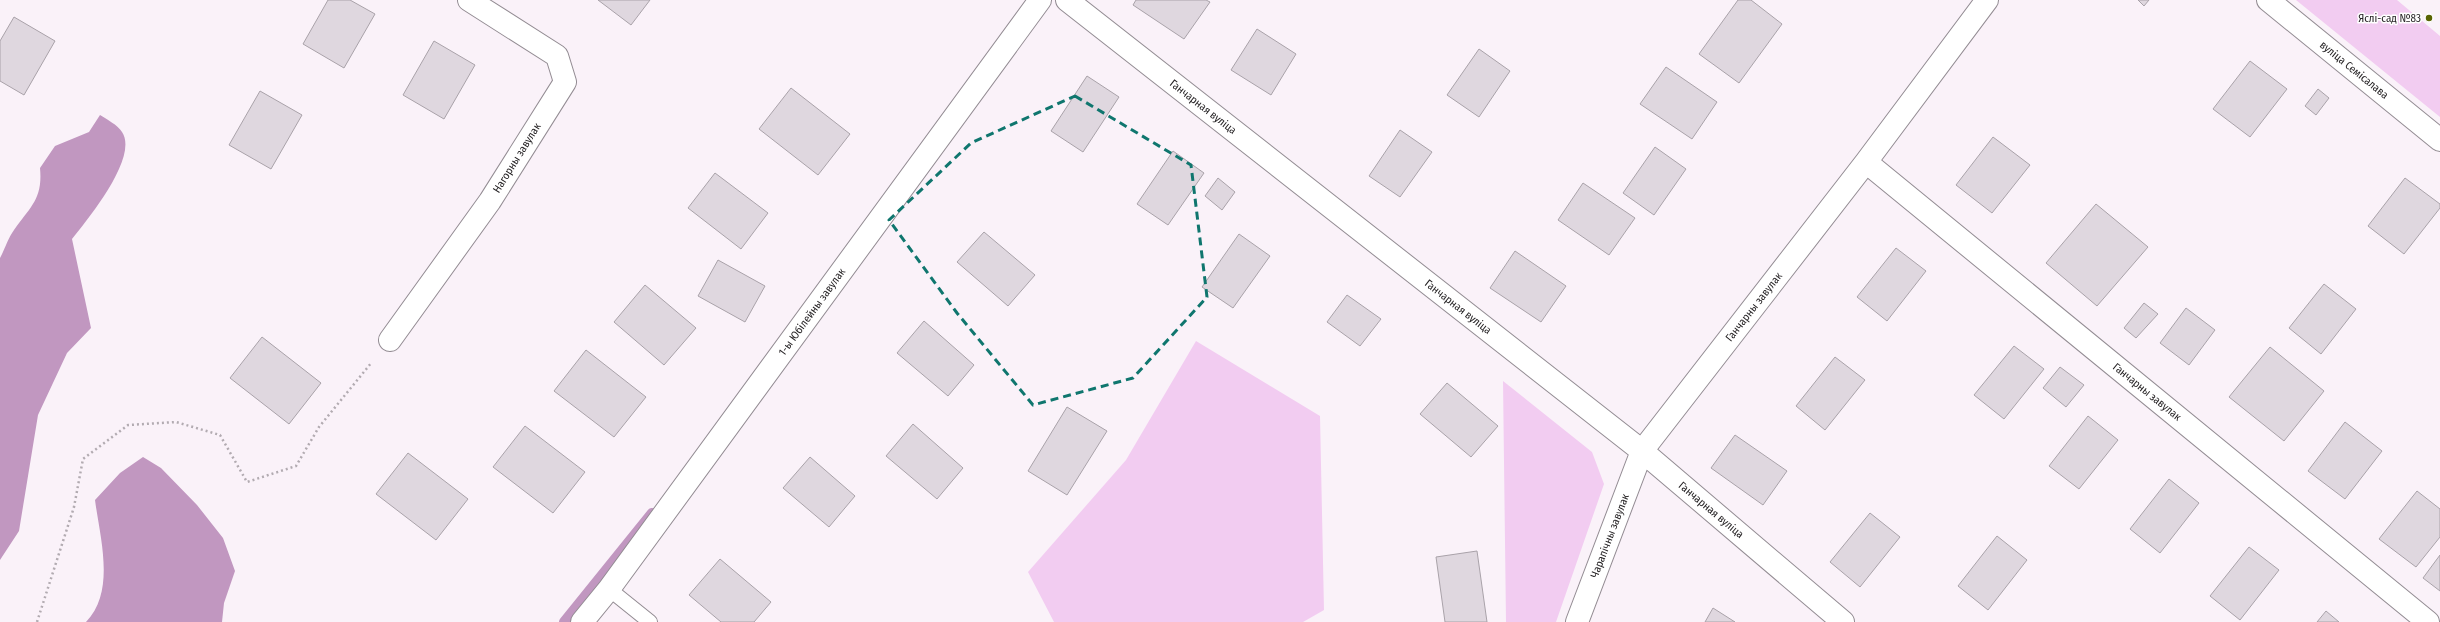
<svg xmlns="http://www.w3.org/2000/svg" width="2440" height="622" font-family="'Fira Sans Condensed',sans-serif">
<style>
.green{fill:#f2ccf1}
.water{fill:#c197c0}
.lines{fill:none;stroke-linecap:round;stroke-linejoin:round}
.stream{stroke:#c197c0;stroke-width:10}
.building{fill:#dfd7df;stroke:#a9a2a9}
.lane-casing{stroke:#938c93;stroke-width:16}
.street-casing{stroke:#938c93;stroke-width:24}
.path{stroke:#b2abb1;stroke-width:2.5;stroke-dasharray:2 3;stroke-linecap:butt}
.lane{stroke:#fff;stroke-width:14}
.street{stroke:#fff;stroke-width:22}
.marked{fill:none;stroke:#0f766e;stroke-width:3;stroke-dasharray:8 5;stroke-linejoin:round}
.poi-dot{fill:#596403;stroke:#fff;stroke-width:1.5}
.labels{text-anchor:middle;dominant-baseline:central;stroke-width:3;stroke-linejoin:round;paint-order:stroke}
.poi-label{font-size:11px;fill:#272426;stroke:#fff;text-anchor:end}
.street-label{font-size:11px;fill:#272426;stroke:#fff}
</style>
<rect width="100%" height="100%" fill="#faf2f9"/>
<path class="green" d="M2296 0H2397L2440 36V117Z
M1196 341 1320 416 1324 610 1303 622H1054L1028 572 1126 460Z
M1503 381 1592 452 1604 484 1556 622H1506Z"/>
<path class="water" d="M100 115C106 119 118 125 122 132 139 157 88 219 72 239L91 328 67 353 38 415 19 531 0 560V258C5 249 8 238 14 230 30 207 43 199 40 168L55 146 89 132Z
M143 457 161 468 197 505 223 538 235 571 224 603 222 622H86C116 591 100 538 95 500L120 473Z"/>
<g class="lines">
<path class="stream" d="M564 622 652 513"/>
</g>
<path class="building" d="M328 0H350L375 14 344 68 303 44Z
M598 0H650L631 25Z
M1136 0H1206L1210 2 1184 39 1133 5Z
M1738 0H1751L1782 24 1739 83 1699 54Z
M2138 0H2149L2144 6Z
M14 17 55 41 24 95 0 81V41Z
M1257 29 1296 54 1271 95 1231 70Z
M434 41 475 65 444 119 403 95Z
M1479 49 1510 71 1479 117 1447 95Z
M2250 61 2287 89 2250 137 2213 109Z
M1666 67 1717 102 1692 139 1640 104Z
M1087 76 1119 97 1083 152 1051 131Z
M791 88 850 134 818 175 759 129Z
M2318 89 2329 98 2316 115 2305 106Z
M260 91 302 115 271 169 229 145Z
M1400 130 1432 152 1400 197 1369 176Z
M1993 137 2030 165 1992 213 1956 185Z
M1655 147 1686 169 1654 215 1623 193Z
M1173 151 1204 173 1168 225 1137 204Z
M715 173 768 213 741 249 688 208Z
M1218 178 1235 192 1222 210 1205 196Z
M2405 178 2440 204V208L2404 254 2368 226Z
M1583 183 1635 218 1609 255 1558 220Z
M2096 204 2148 247 2097 306 2046 263Z
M984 232 1035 275 1008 306 957 262Z
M1239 234 1270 256 1233 308 1202 287Z
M1896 248 1926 271 1887 321 1857 297Z
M1515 251 1566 286 1541 322 1490 288Z
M718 260 765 286 745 322 698 296Z
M2324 284 2356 309 2321 354 2289 328Z
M645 285 696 328 664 365 614 322Z
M1347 295 1381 319 1360 346 1327 322Z
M2144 303 2158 314 2136 338 2124 328Z
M2186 308 2215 330 2189 365 2160 343Z
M924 321 974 365 948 396 897 353Z
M262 337 321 383 289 424 230 378Z
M2014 346 2044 369 2004 419 1974 395Z
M2270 347 2324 391 2284 441 2229 397Z
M586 350 646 397 614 437 554 391Z
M1835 357 1865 380 1825 430 1796 406Z
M2060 367 2084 385 2066 407 2043 388Z
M1447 383 1498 426 1471 457 1420 414Z
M1067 407 1107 431 1067 495 1028 471Z
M2088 416 2118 440 2079 489 2049 466Z
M2345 422 2382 451 2345 499 2308 471Z
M913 424 963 468 937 499 886 456Z
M525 426 585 472 553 513 493 467Z
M1735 435 1787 471 1763 505 1711 468Z
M408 453 468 499 436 540 376 494Z
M810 457 855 496 829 527 783 488Z
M2169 479 2199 503 2160 553 2130 529Z
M2417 491 2440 509V537L2416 567 2379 539Z
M1870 513 1900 537 1860 587 1830 562Z
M1997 536 2027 560 1988 610 1958 586Z
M2249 547 2279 570 2240 620 2210 596Z
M1477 551 1487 622H1445L1436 557Z
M2440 555V591L2423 578Z
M720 559 771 602 754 622H721L689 595Z
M1713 608 1735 622H1705Z
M2326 611 2339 622H2317Z"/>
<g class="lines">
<g class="lane-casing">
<path id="lane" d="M609 589 650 622"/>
</g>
<g class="street-casing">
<path id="street" d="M1067 0 1642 451 1843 622
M2268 0 2440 140
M1866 162 2428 622
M390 340 490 201 565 82 557 56 469 0
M582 622 609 589 1040 0
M1577 622 1642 451 1866 162 1987 0"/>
</g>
<path class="path" d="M37 622 74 507 83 459 128 425 176 422 220 435 247 482 296 466 319 427 372 362"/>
<use href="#lane" class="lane"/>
<use href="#street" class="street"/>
</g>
<path class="marked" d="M1075 96 1191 165 1207 297 1133 378 1033 405 957 313 889 220 971 143Z"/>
<circle class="poi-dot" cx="2429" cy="18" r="4"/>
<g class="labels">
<g class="poi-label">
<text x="2421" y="18">Яслі-сад №83</text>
</g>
<g class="street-label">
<text transform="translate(2354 70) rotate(39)">вуліца Семісалава</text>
<text transform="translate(1203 107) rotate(38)">Ганчарная вуліца</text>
<text transform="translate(517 158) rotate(-58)">Нагорны завулак</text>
<text transform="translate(1458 307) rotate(38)">Ганчарная вуліца</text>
<text transform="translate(1754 307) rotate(-52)">Ганчарны завулак</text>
<text transform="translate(812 312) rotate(-54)">1-ы Юбілейны завулак</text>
<text transform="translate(2147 392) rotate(39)">Ганчарны завулак</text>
<text transform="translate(1711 510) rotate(40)">Ганчарная вуліца</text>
<text transform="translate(1610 536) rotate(-69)">Чарапічны завулак</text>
</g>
</g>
</svg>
